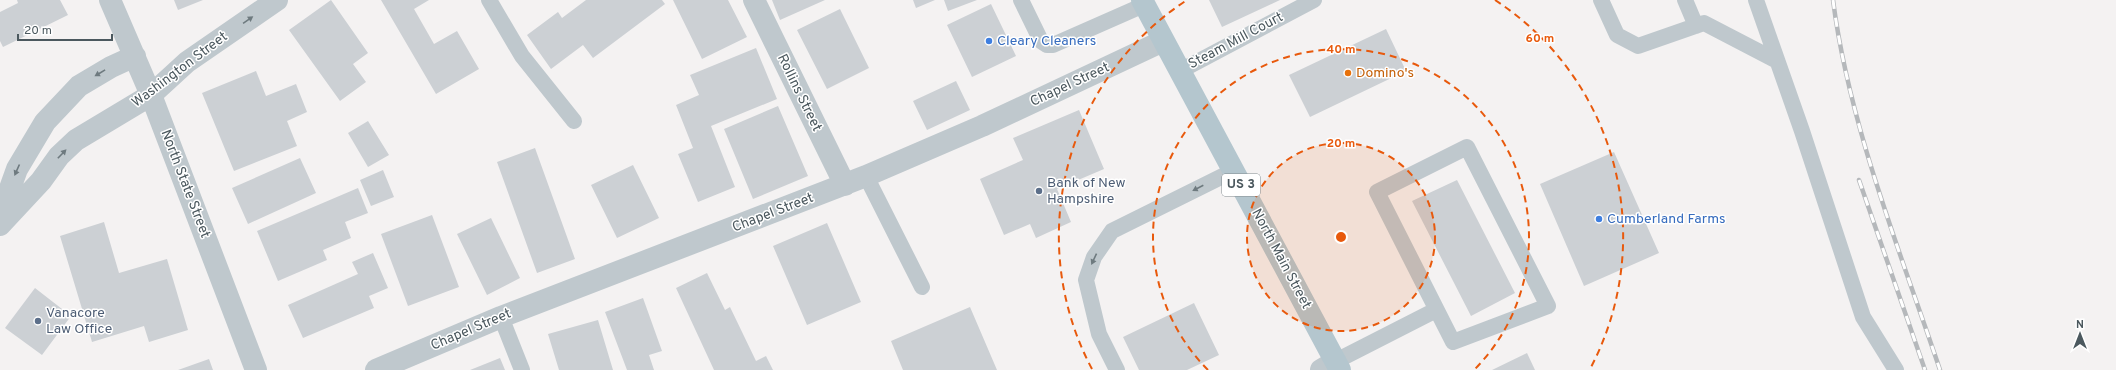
<svg xmlns="http://www.w3.org/2000/svg" width="2116" height="370" font-family="Overpass,sans-serif">
<style>
.building{fill:#ccd0d4}
.lines{fill:none;stroke-linecap:round;stroke-linejoin:round}
.service{stroke:#bfc8cd;stroke-width:16}
.minor{stroke:#bfc8cd;stroke-width:22}
.tertiary{stroke:#bfc8cd;stroke-width:22}
.primary{stroke:#b4c6ce;stroke-width:22}
.rail-casing{stroke:#b5b8bb;stroke-width:4.5}
.rail{stroke:#fff;stroke-width:3;stroke-dasharray:9;stroke-linecap:butt}
.oneway{fill:#6e7a7f}
.ring{fill:none;stroke:#e8590c;stroke-width:2;stroke-dasharray:7 5}
.shop-dot{fill:#3f7fe0;stroke:#fff;stroke-width:1.5}
.food-dot{fill:#e8710a;stroke:#fff;stroke-width:1.5}
.service-dot{fill:#5c6f8a;stroke:#fff;stroke-width:1.5}
.labels{text-anchor:middle;dominant-baseline:central;stroke-width:3;stroke-linejoin:round;paint-order:stroke}
.shield{fill:#fff;stroke:#818a8e;stroke-width:1}
.shield-label{font-size:13px;font-weight:bold;fill:#4b585e}
.shop-label{font-size:14px;fill:#366cbe;stroke:#fff;text-anchor:start}
.street-label{font-size:14px;fill:#4b585e;stroke:#fff}
.food-label{font-size:14px;fill:#c56008;stroke:#fff;text-anchor:start}
.service-label{font-size:14px;fill:#4e5e75;stroke:#fff;text-anchor:start}
.centre{fill:#e8590c;stroke:#fff;stroke-width:2}
.ring-label{font-size:12px;text-anchor:middle;font-weight:bold;fill:#e8590c;stroke:#fff;stroke-width:3;stroke-linejoin:round;paint-order:stroke}
</style>
<rect width="100%" height="100%" fill="#f4f2f2"/>
<path class="building" d="M17 0H60L68 15 3 47 0 41V12L18 3Z
M174 0H203L178 10Z
M331 0 368 53 353 64 366 82 340 101 289 30Z
M381 0H429L414 9 434 44 457 31 479 69 436 94Z
M586 0H662L665 4 593 58 583 45 551 69 527 35 558 12 562 18Z
M673 0H728L747 37 702 59Z
M772 0H825L780 20Z
M913 0H935L916 8Z
M944 0H977L948 11Z
M1209 0H1280L1222 27Z
M991 4 1016 56 972 77 947 25Z
M840 9 869 68 827 89 797 30Z
M1386 29 1406 71 1310 117 1289 75Z
M756 48 777 99 711 126 735 187 698 202 678 154 693 148 676 105 699 95 690 75Z
M256 71 266 96 296 84 307 112 287 121 297 146 234 171 202 93Z
M956 81 970 110 927 130 913 101Z
M778 106 808 176 753 199 724 129Z
M1079 110 1104 169 1057 189 1071 222 1036 238 1030 224 1004 235 980 179 1023 160 1013 138Z
M368 121 389 155 368 167 348 133Z
M535 148 575 259 537 273 497 162Z
M1614 152 1659 253 1584 286 1540 184Z
M300 158 316 193 248 224 232 188Z
M633 165 659 218 617 238 591 185Z
M383 170 394 197 371 206 360 180Z
M1457 180 1515 293 1471 316 1412 201Z
M358 188 368 213 345 222 351 238 323 250 327 260 278 281 257 231Z
M432 215 459 287 408 306 381 234Z
M491 218 520 278 487 295 457 234Z
M104 222 119 273 167 259 188 330 149 342 144 326 92 342 60 236Z
M827 223 861 302 807 325 773 246Z
M373 253 388 288 369 296 374 308 303 338 288 305 358 274 352 262Z
M707 273 725 310 730 307 756 361 766 356 773 370H714L676 288Z
M35 288 71 316 42 355 5 328Z
M643 298 662 351 649 355 654 370H627L605 312Z
M1194 303 1219 355 1187 370H1139L1123 337Z
M970 307 997 370H903L891 341Z
M598 320 613 370H559L548 334Z
M1527 353 1535 370H1492Z
M500 358 505 370H470Z
M209 359 213 370H178Z"/>
<g class="lines">
<path class="service" d="M489 0 522 56 574 121
M1021 0 1041 41 1047 45H1053L1144 5
M1601 0 1617 35 1638 46 1704 23 1777 61
M1685 0 1696 26
M1756 0 1802 131 1863 317 1896 370
M1180 71 1314 0
M1467 147 1548 306 1453 342 1377 192Z
M866 176 922 287
M501 317 522 370
M1336 361 1436 310
M1117 370 1099 334 1086 280 1094 257 1112 231 1233 171"/>
<path class="minor" d="M754 0 845 185
M376 370 501 317 866 176 982 126 1163 41
M1321 370 1336 361"/>
<path class="tertiary" d="M110 0 151 95 256 370
M0 216 17 169 45 122 79 86 111 67 135 56
M0 225 41 181 59 156 76 140 151 95 187 62 277 0"/>
<path class="primary" d="M1142 0 1340 370"/>
<g class="rail-casing">
<path id="rail" d="M1833 0C1849 125 1900 251 1940 370
M1859 180 1925 370"/>
</g>
<use href="#rail" class="rail"/>
</g>
<defs><path id="oneway-solid" d="M-6-.8H1V-3.2L6.5 0L1 3.2V.8H-6Z"/></defs>
<g class="oneway">
<use href="#oneway-solid" transform="translate(248 20) rotate(-35)"/>
<use href="#oneway-solid" transform="translate(100 73) rotate(149)"/>
<use href="#oneway-solid" transform="translate(62 154) rotate(-46)"/>
<use href="#oneway-solid" transform="translate(17 170) rotate(114)"/>
<use href="#oneway-solid" transform="translate(1198 188) rotate(153)"/>
<use href="#oneway-solid" transform="translate(1094 259) rotate(115)"/>
</g>
<circle cx="1341" cy="237" r="94" fill="#e8590c" fill-opacity=".12"/>
<g class="ring">
<circle cx="1341" cy="237" r="94"/>
<path d="M1208 370A188 188 0 1 1 1474 370"/>
<path d="M1092 369A282 282 0 0 1 1187 0M1495 0A282 282 0 0 1 1590 369"/>
</g>
<g class="shop-dot">
<circle cx="989" cy="41" r="4"/>
<circle cx="1599" cy="219" r="4"/>
</g>
<circle class="food-dot" cx="1348" cy="73" r="4"/>
<g class="service-dot">
<circle cx="1039" cy="191" r="4"/>
<circle cx="38" cy="321" r="4"/>
</g>
<g class="labels">
<rect class="shield" x="1222" y="174" width="38" height="22" rx="3"/>
<g class="shield-label">
<text x="1241" y="185">US 3</text>
</g>
<g class="shop-label">
<text x="997" y="41">Cleary Cleaners</text>
<text x="1607" y="219">Cumberland Farms</text>
</g>
<g class="street-label">
<text transform="translate(1236 41) rotate(-28)">Steam Mill Court</text>
<text transform="translate(180 70) rotate(-37)">Washington Street</text>
<text transform="translate(1070 85) rotate(-25)">Chapel Street</text>
<text transform="translate(799 93) rotate(64)">Rollins Street</text>
<text transform="translate(185 184) rotate(69)">North State Street</text>
<text transform="translate(773 213) rotate(-21)">Chapel Street</text>
<text transform="translate(1281 259) rotate(62)">North Main Street</text>
<text transform="translate(471 330) rotate(-23)">Chapel Street</text>
</g>
<g class="food-label">
<text x="1356" y="73">Domino's</text>
</g>
<g class="service-label">
<text x="1047" y="183">Bank of New<tspan x="1047" dy="16">Hampshire</tspan></text>
<text x="46" y="313">Vanacore<tspan x="46" dy="16">Law Office</tspan></text>
</g>
</g>
<circle cx="1341" cy="237" r="6" class="centre"/>
<g class="ring-label">
<text x="1540" y="42">60 m</text>
<text x="1341" y="53">40 m</text>
<text x="1341" y="147">20 m</text>
</g>
<g transform="translate(2080 334)" stroke="#ffffff" stroke-width="3" paint-order="stroke">
<path d="M0-3L7 15L0 10L-7 15Z" fill="#4b585e"/>
<text y="-6" font-size="11" font-weight="bold" text-anchor="middle" fill="#4b585e">N</text>
</g>
<path d="M18 34v6h94v-6" fill="none" stroke="#4b585e" stroke-width="2"/>
<text x="24" y="34" font-size="12" fill="#4b585e" stroke="#ffffff" stroke-width="3" paint-order="stroke">20 m</text>
</svg>
